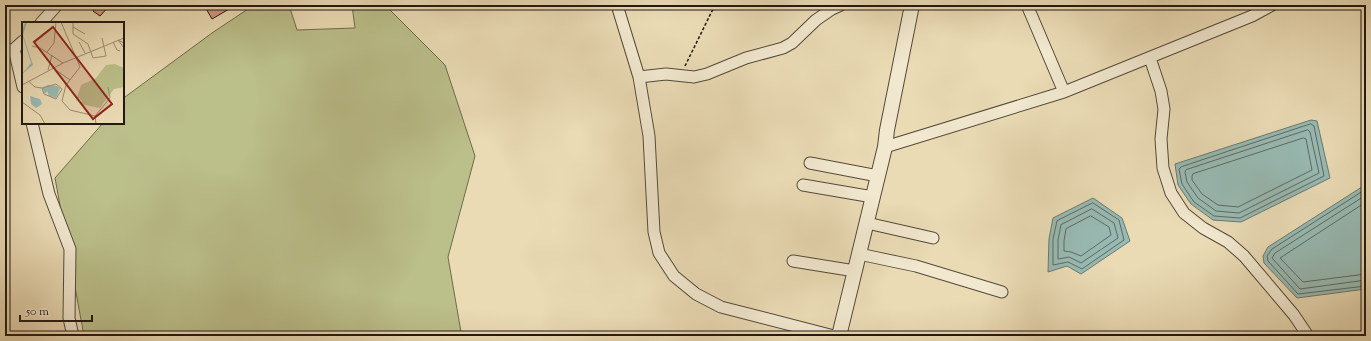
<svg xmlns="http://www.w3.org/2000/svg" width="1371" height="341" font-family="'Sorts Mill Goudy',serif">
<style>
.green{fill:#bbbf8a;stroke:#6e6c4d}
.water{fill:#98bab3;stroke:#697a72}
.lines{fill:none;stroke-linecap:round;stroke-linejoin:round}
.shore{stroke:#5d6a62;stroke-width:1}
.building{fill:#d7977f;stroke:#221910}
.minor-casing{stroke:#544a39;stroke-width:13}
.tertiary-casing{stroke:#544a39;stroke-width:16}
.path{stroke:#221910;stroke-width:1.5;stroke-dasharray:3 2;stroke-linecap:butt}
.minor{stroke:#f1e8cf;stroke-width:11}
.tertiary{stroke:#f1e8cf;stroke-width:14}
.inset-road{fill:none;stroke:#9a8d73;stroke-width:1}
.view{fill:#8f2418;fill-opacity:0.15;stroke:#8f2418;stroke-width:2}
.inset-edge{fill:none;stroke:#221910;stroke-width:2}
</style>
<rect width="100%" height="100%" fill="#eadbb5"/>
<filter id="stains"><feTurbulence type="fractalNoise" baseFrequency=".005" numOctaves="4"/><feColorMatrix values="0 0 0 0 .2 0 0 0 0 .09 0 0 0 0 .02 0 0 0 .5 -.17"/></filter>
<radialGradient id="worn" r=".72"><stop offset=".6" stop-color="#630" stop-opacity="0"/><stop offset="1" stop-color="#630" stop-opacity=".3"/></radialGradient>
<path class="green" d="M254 5H289L297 30 355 28 352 5H385L445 65 475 156 448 257 461 332 459 336H84L55 178 103 123H123V100L125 97 212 33Z"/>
<path class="water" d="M1311 120 1317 121 1330 178 1241 222 1213 220 1191 204 1178 185 1175 164Z
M1365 185 1366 289 1297 298 1264 263 1263 256 1268 247Z
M1093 198 1122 218 1130 241 1081 274 1067 266 1048 272 1049 239 1053 218Z"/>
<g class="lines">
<path class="shore" d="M1311 124 1314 126 1324 176 1240 218 1214 216 1194 202 1182 184 1179 169 1181 167Z
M1308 130 1310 132 1319 173 1239 213 1216 211 1198 198 1187 182 1185 172 1186 170Z
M1304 138 1306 139 1312 170 1238 207 1218 205 1202 194 1192 180V176L1193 174Z
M1366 189 1272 249 1267 256 1268 261 1298 294 1366 286
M1366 195 1275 253 1272 258 1300 289 1366 280
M1366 202 1280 258 1303 282 1366 274
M1093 203 1119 220 1124 240 1082 269 1068 262 1053 265V239L1057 221Z
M1092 209 1114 223 1118 238 1081 263 1069 257 1058 259V240L1061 225Z
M1091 216 1109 227 1111 235 1081 256 1071 252 1064 251V241L1066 229Z"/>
</g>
<path class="building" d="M98 5H110L100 16 93 11Z
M204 5H236L212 19Z"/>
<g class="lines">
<g class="minor-casing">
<path id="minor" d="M617 5 639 77 649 136 654 232 659 253 674 276 696 294 721 307 834 336
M1027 5 1064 92
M41 23 57 5
M14 49 23 87
M5 51 14 49 23 41
M1150 58 1161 91 1164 109 1161 139 1163 168 1171 193 1184 213 1203 228 1228 242 1244 256 1294 315 1308 336
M639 77 666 74 694 77 707 74 746 58 783 48 792 43 816 20 832 9 841 5
M32 123 49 194 70 249 69 318 73 336
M885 147 1064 92 1252 16 1272 5
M810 163 878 176
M803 185 873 197
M867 223 933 238
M859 254 916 266 1002 292
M793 261 855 271"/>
</g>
<g class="tertiary-casing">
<path id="tertiary" d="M839 336 885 147 887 130 912 5"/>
</g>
<path class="path" d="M685 66 712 11 717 5"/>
<use href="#minor" class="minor"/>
<use href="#tertiary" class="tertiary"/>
</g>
<g transform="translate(22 22)">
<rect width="102" height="102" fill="#eadbb5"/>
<path d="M93 42 102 46V65L92 67 78 86 58 82 60 79 57 76 54 79 59 63 74 56 84 43Z" fill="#bbbf8a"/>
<path d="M5 0 1 13 11 43 0 52 9 41 0 12 2 2ZM26 63 35 64 38 66 34 76 27 74 25 69 23 72 20 66ZM8 74 18 77 20 82 14 86 9 82Z" fill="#98bab3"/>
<path class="inset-road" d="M39 0 58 45 44 63 40 79 48 88 73 94 74 102M51 0V12L66 22 71 36 84 34 80 16M51 5 63 12M57 20 63 31M91 20 95 28 98 29M102 21 96 18 102 26M10 24 18 26 41 41M25 30 32 21 34 0M31 46 48 58M26 48 30 33M6 59 13 65 20 66 34 62 40 67 34 77 22 72 20 66M0 63 41 41 102 16M0 80 18 93 23 102M73 94 88 76 86 65"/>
<path class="view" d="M31 5 90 82 71 97 12 20Z"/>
<rect width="102" height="102" class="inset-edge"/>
</g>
<rect width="1371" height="341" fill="none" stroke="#eadbb5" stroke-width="20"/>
<rect x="6" y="6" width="1359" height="329" fill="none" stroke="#221910" stroke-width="2"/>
<rect x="10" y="10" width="1351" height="321" fill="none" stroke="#221910"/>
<path d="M20 315v6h72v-6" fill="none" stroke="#221910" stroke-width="2"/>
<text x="26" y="315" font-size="12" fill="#221910" stroke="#f1e8cf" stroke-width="3" paint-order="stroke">50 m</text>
<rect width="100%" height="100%" filter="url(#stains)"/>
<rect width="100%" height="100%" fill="url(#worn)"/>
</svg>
